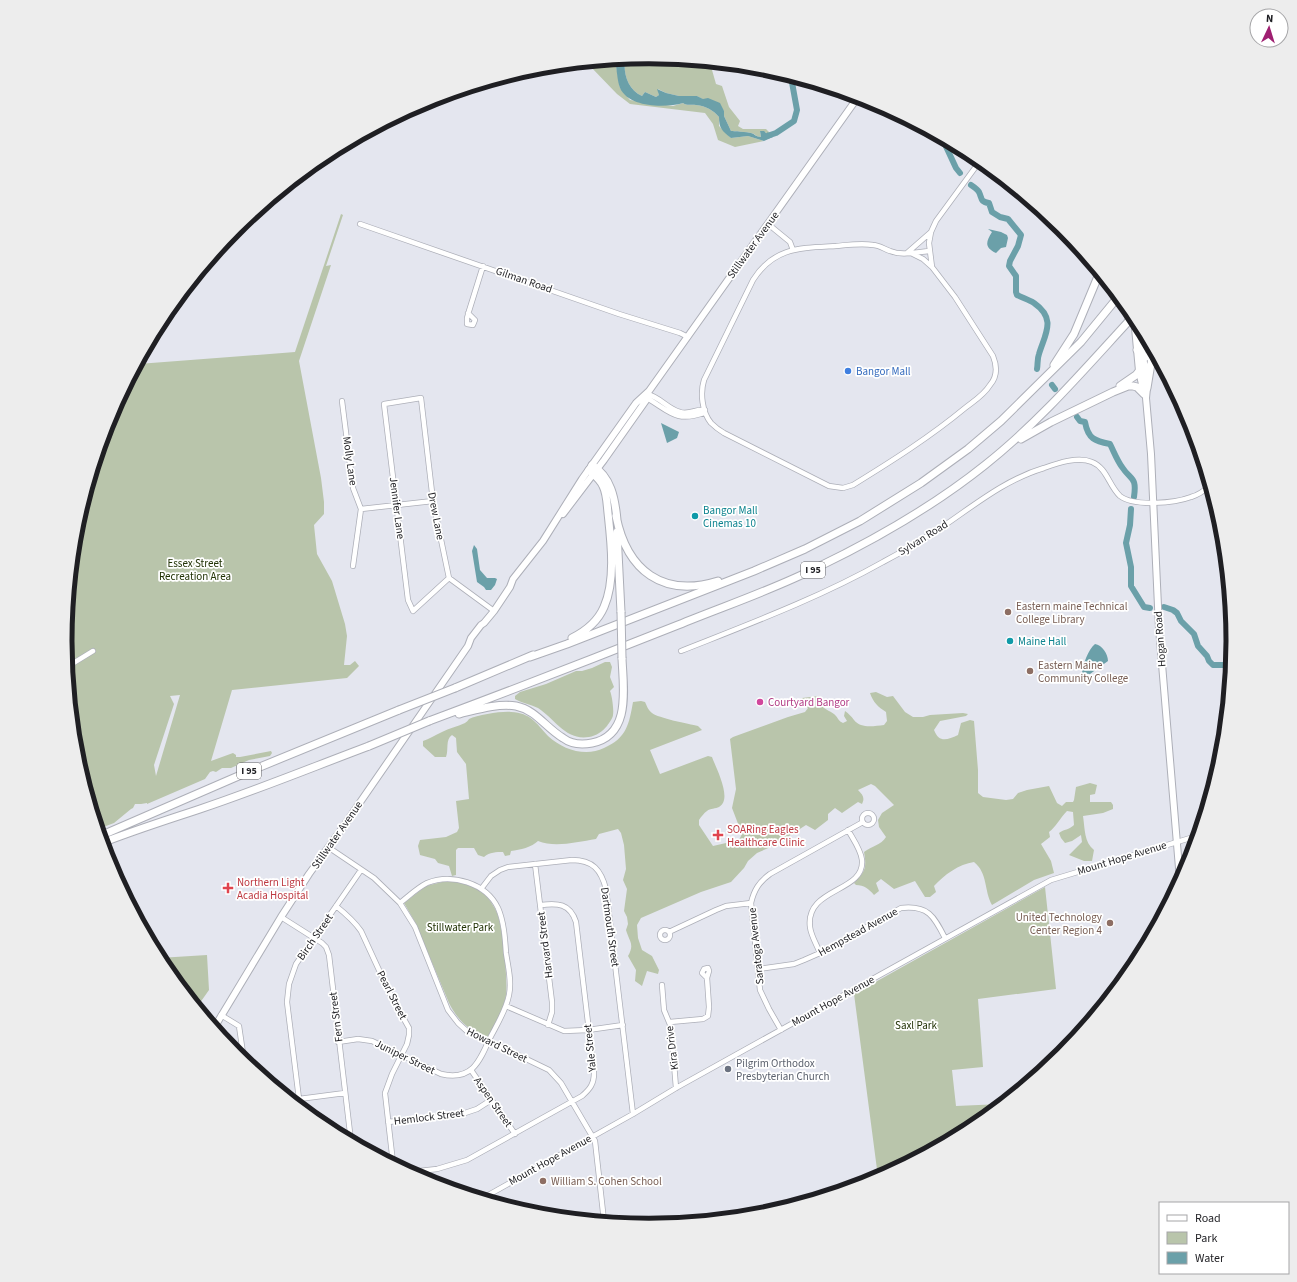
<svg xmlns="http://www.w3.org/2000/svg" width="1297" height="1282" font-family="'Source Sans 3',sans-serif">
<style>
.green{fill:#b9c5ab;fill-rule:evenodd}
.water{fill:#6ba0a9}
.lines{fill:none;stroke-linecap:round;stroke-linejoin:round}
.river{stroke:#6ba0a9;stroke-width:6}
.minor-casing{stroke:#adafb8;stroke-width:6}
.major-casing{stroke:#adafb8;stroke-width:8}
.highway-casing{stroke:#adafb8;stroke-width:9}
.minor{stroke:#fff;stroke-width:4.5}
.major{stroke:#fff;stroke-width:6}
.highway{stroke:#fff;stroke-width:7}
.highway-bridge-casing{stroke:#adafb8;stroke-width:9;stroke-linecap:butt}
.highway-bridge{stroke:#fff;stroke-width:7}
.shop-dot{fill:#3f7fe0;stroke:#fff;stroke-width:1.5}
.culture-dot{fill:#0f9aa8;stroke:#fff;stroke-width:1.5}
.education-dot{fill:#8d6e63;stroke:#fff;stroke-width:1.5}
.hotel-dot{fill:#d1479c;stroke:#fff;stroke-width:1.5}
.health-dot{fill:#e0444e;stroke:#fff;stroke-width:1.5}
.worship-dot{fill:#6b7280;stroke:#fff;stroke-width:1.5}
.labels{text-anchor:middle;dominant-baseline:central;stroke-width:3.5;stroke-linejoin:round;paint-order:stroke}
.shield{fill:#fff;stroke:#626265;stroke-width:1}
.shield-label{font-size:10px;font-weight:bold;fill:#1f1f23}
.street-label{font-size:11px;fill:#1f1f23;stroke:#fff}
.shop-label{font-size:11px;fill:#366cbe;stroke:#fff;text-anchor:start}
.culture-label{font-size:11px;fill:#0d838f;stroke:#fff;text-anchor:start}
.park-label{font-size:11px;fill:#213205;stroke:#fff}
.education-label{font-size:11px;fill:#785e54;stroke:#fff;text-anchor:start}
.hotel-label{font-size:11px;fill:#b23c85;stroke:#fff;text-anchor:start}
.health-label{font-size:11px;fill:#be3a42;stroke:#fff;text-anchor:start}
.worship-label{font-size:11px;fill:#5b616d;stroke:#fff;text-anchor:start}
.rim{fill:none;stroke:#1f1f23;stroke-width:5}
</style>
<rect width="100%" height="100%" fill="#e4e6ef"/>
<path class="green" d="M649 57 710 63 716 84 722 86 729 107 740 121 738 126 743 129H766L771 134 768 135 765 132 760 131 761 137C756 137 756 134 751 133 748 132 733 131 731 131L724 116V111L697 96H679L666 93 658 89 659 95 656 97 645 92 642 96C628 90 623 74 625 59Z
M615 60 620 88 630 100 673 106 683 103C687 106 691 104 696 105 706 106 713 110 719 117V126L731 138 748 136 764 141 735 147 718 140 713 124 705 113 630 104 617 94 589 65 576 64Z
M341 214 343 215 326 266 331 265 299 361 321 478 324 502V514L314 525 317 554 332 581 345 624 347 636 344 665H350L355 661 359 666 347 678 232 690 211 761 233 753 236 755V757H240L271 751 272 753 270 756 249 760 231 768H222L216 772 213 771 210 772 205 779 147 804V803L141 804H135L133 808 131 809 114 823 98 829 76 755 65 646 76 527 77 523 82 521 81 509 109 417 138 364 295 352ZM180 695 156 776 154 765 174 704 170 696Z
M605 662H610L612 667 610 677 614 687 610 691C612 695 614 710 613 715 613 718 609 723 607 726 603 731 596 736 589 737 566 741 555 719 538 708 530 704 521 703 515 699V696L520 692 546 684 576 671H582L592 668Z
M876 692 887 697 893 696 905 712 913 717H923L930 715 963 713 968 714 966 716 940 721 934 730C939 743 947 740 958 735L961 723 970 720 974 721 978 770V793L983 797 1006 800 1013 799 1018 793 1027 790 1049 786 1057 803 1062 806 1066 802H1073L1074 800 1076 787 1090 783 1097 785 1095 794 1090 795V802H1111L1113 805V809L1103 813 1083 816C1085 829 1084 842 1094 850L1092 861H1084L1069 855 1082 842 1081 835 1072 841 1065 843 1061 838 1059 833C1064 829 1069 830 1074 825L1073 812 1067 811C1060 818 1056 827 1049 832L1050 837 1041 844 1051 861 1054 873 1034 880 992 905C984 891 988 873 974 862 959 864 944 875 934 886L936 892 930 897H925L915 881 894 889 881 879 876 883 879 891 874 895C869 889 864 885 856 885L854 883C865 872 867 868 864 852 872 846 881 845 886 837L879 827 878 820 882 813 894 805 875 786 871 784 858 790C863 795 865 798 862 804L858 802 842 813 835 808 828 814V820L815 830 806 825 775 845 757 853 748 861 744 868 731 882 701 892 641 918 637 925 638 938 642 950 652 956 659 970 658 974 647 971 642 986 635 981 636 970 628 956C635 944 629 941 626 930L628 924 627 917 624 911 627 889 623 880 626 869 624 845 621 833 618 829 599 834 596 839C577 842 555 848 538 841 532 847 520 850 511 851L510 855 505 856 503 852C496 852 490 852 484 857L478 855 474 848H458L456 850V875L452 876 449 866 438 863 435 859 420 855 418 846 420 840 446 837 457 832 459 828 456 801 469 799 466 764 457 752 456 738 452 735C445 740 449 749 446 757H435L423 746V741C429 739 435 735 442 732 449 728 457 727 465 723 466 722 468 721 469 719 478 715 502 711 511 712 531 713 536 723 548 736 563 750 586 757 604 748 627 738 629 724 633 702L641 701 645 702C647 706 648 710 652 713 658 718 689 724 698 726L702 730 650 750 660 774 708 756 712 757C716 768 733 800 719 807 716 809 710 808 707 811 704 813 701 817 699 820V825L713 846 739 840 742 834 732 808 736 789 730 739 733 737 788 717 805 712 808 708 799 701 802 698 819 696 825 702 821 704C825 711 832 711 836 716 839 720 839 721 843 723L847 721 844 716 845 711C849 714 851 716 854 720 861 729 874 726 884 725L887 721 886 712C878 707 873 702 870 693Z
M446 881C462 882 477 886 488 898 491 902 495 908 497 913 503 928 508 980 506 995 505 1006 495 1028 488 1037 470 1033 457 1019 449 1003L415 922 404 903 426 886Z
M1045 887 1056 989 978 999 983 1067 952 1070 956 1106 1001 1104 973 1127 878 1177 854 994Z
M207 955 209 990 197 1007 163 965 159 958Z"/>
<path class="water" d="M625 59C623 74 628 90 642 96L645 92 656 97 659 95 657 89 666 93 679 96H697L703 99 708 98 720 103 724 111V116L731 131C733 131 748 132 751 133 755 134 756 137 761 137L760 131H764L768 135 767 132 773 137 764 141 748 136 731 138C722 131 719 128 719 117 713 110 706 106 696 105 691 104 687 106 683 103 666 108 629 108 620 88 617 80 617 69 615 60Z
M988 229 1001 232 1007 235 1008 238 1006 247 1001 248 996 253C984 247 986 242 992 232Z
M661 423 679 432 677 438 667 443Z
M474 545 477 549 480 570 487 578H495L497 579 495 585 491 590H486L484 587 477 582 472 551Z
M1095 644C1102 645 1108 654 1108 661L1090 674 1082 673C1083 664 1088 650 1095 644Z"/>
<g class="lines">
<path class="river" d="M764 137 776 133 794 121 797 110 791 77
M943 140 956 168 960 173
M971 185C974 187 977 189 979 192 982 198 980 202 989 203L992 212 1000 217 1008 219 1021 235 1018 246 1010 261 1009 266 1016 276V292L1017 295C1023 298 1029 300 1034 303 1057 319 1045 334 1039 354 1037 359 1038 364 1037 369
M1052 385 1055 389
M1077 417 1080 421 1085 422C1088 439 1095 441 1110 444 1114 452 1117 460 1122 467 1131 481 1137 476 1134 497
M1131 509 1130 525 1126 543 1131 567V586L1144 607 1150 608
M1164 607 1173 610 1177 613 1181 621 1194 634 1198 646 1207 656 1209 661 1213 665H1230"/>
<g class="minor-casing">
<path id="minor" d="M360 224 619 314 680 333 688 337
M768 224 790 242 793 250
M929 251C916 252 902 256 890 251 884 249 879 245 873 245 861 243 848 245 836 246 800 248 774 247 753 280L704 380C700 393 702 412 711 423 715 427 719 430 724 433L829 486 843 488 853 485C892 461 930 437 965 408 974 401 984 395 990 385 997 377 997 366 993 356L955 297 932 267 929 243 931 232 936 221 980 161
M907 253 931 232
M911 253 923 259 932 267
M468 313 475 320 473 325 467 324V318L469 311 483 266
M647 394C660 397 668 409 680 412 690 415 697 408 705 410
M645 397C669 410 674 423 704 413L705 410
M342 401 353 488 361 509 353 566
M361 509 433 501
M449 578 413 611 408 600 384 404 421 398 433 501 449 578 494 611
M681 651C749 624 819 598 883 562 904 551 925 538 945 525 977 503 1007 479 1044 468 1058 463 1078 456 1092 462 1107 468 1109 486 1120 496 1134 507 1175 503 1191 497 1198 495 1204 491 1209 486
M67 667 93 651
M862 819a6 6 0 1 1 12 0a6 6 0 1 1-12 0Z
M328 847 374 878 400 903 415 927 448 1010 458 1023 469 1033 489 1041 549 1070 561 1083 595 1141 604 1221
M535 864 552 1002V1012L548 1025
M481 889 491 876 500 870 508 867 572 860C593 860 601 870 606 889L633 1114
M336 906C346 914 354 921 361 931L391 996 409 1028V1035L407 1044 392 1074 385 1093 393 1163
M281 917 322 943 326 947 329 955 351 1141
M660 935a5 5 0 1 1 10 0a5 5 0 1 1-10 0Z
M669 932 716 910 726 906 751 903
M820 953C817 945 811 936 810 927 805 887 865 893 862 860 861 850 853 839 848 830
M162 964 169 963
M758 969 794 964 804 960 820 953 901 908C928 905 934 916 945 938
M662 985 664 1010 671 1027 676 1088
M506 1006 564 1031 588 1030 623 1025
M221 1015 239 1026 244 1060
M670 1022 703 1019 708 1016 709 1007 707 978 709 971 708 968 704 969 702 973 707 978
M781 1030 769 1009 760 990 751 903C754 890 759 882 770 874L863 822
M338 1042 358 1039 372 1041 441 1074C471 1081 479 1063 489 1040 496 1026 506 1011 509 995 512 981 508 967 506 953 505 938 504 922 498 908 486 883 452 873 427 883 417 888 409 896 400 903
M471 1070 515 1134
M299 1099 345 1093
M300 1107 287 1002 289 984 296 964 361 870
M388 1122 462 1114 477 1109 491 1100
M410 1172 437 1169 467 1160 582 1096C590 1089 594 1084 594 1073L576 922C570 903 557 903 541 905
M483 1198 633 1114 676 1088 1051 880 1197 836"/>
</g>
<g class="major-casing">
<path id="major" d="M1134 317 1139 371 1144 393
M1140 329 1147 388 1146 398 1151 454 1159 628 1180 880
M563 514 604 460 647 399V394
M214 1028 281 917 309 874 343 827 468 646 471 638 481 625 484 623 494 611 510 587 513 579 543 541 582 479 636 403 649 391 858 97"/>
</g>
<g class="highway-casing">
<path id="highway" d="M1137 350 1141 355 1146 357 1149 355 1152 352
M1054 365 1074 334 1099 274
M1120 386 1136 375 1144 365
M1147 388 1153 351
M1021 439 1051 422 1113 392 1128 386H1133L1137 387 1144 394
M592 465C611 477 615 498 617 520
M616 516C627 571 663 598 718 581
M617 532 621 612
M572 638C586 631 598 621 604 607 616 580 611 541 608 513 607 504 607 494 603 486 600 479 594 475 589 470
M530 657 567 644 754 571 805 549 860 521 921 483 968 449 1001 421 1081 342 1118 297
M455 688 533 655
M459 714C476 710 497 703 516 706 536 710 546 728 563 738 571 744 582 745 592 743 632 735 623 687 622 658
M429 721C512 690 595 658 678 625 724 606 773 590 818 567 876 539 935 505 985 465 1038 423 1082 372 1127 323L1133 315
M100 836 250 771 399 710
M102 843C135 830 167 820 200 809 257 790 313 767 369 746"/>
</g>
<use href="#minor" class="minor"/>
<use href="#major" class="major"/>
<use href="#highway" class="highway"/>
<g class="highway-bridge-casing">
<path id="highway-bridge" d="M621 612 622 658
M399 710 455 688
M369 746 429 721"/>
</g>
<use href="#highway-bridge" class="highway-bridge"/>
</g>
<circle class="shop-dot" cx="848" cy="371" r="4"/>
<g class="culture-dot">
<circle cx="695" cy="516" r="4"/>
<circle cx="1010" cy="641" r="4"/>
</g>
<g class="education-dot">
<circle cx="1008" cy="612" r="4"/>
<circle cx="1030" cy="671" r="4"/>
<circle cx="1110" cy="923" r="4"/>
<circle cx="543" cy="1181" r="4"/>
</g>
<circle class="hotel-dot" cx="760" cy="702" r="4"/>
<g class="health-dot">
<path d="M716 829h4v4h4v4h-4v4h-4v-4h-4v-4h4z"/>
<path d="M226 882h4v4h4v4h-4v4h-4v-4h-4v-4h4z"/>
</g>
<circle class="worship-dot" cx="728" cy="1069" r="4"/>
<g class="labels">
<g class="shield">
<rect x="801" y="562" width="24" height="16" rx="3"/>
<rect x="237" y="763" width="24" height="16" rx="3"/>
</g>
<g class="shield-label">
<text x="813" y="570">I 95</text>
<text x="249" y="771">I 95</text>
</g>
<g class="street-label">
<text transform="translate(753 245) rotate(-54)">Stillwater Avenue</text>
<text transform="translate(524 280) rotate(19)">Gilman Road</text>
<text transform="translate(350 461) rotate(82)">Molly Lane</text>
<text transform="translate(397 508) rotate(83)">Jennifer Lane</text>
<text transform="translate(436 516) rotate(79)">Drew Lane</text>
<text transform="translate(923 538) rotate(-32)">Sylvan Road</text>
<text transform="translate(1160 639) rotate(-94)">Hogan Road</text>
<text transform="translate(337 835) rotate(-55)">Stillwater Avenue</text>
<text transform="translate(1122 858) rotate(-17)">Mount Hope Avenue</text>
<text transform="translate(610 927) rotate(82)">Dartmouth Street</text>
<text transform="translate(858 932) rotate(-29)">Hempstead Avenue</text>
<text transform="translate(315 937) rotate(-55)">Birch Street</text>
<text transform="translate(545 945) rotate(-97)">Harvard Street</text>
<text transform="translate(756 946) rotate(-96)">Saratoga Avenue</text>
<text transform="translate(392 995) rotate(63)">Pearl Street</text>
<text transform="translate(833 1001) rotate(-29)">Mount Hope Avenue</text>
<text transform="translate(336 1017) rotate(-97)">Fern Street</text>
<text transform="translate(497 1045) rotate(26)">Howard Street</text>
<text transform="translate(590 1048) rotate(-96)">Yale Street</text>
<text transform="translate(672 1048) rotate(-97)">Kira Drive</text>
<text transform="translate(405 1057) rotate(26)">Juniper Street</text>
<text transform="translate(493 1102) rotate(55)">Aspen Street</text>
<text transform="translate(429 1117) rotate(-7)">Hemlock Street</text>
<text transform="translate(550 1160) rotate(-29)">Mount Hope Avenue</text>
</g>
<g class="shop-label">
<text x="856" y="371">Bangor Mall</text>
</g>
<g class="culture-label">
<text x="703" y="510">Bangor Mall<tspan x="703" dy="13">Cinemas 10</tspan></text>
<text x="1018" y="641">Maine Hall</text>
</g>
<g class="park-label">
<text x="195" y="563">Essex Street<tspan x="195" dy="13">Recreation Area</tspan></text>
<text x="460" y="927">Stillwater Park</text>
<text x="916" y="1025">Saxl Park</text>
</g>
<g class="education-label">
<text x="1016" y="606">Eastern maine Technical<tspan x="1016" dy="13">College Library</tspan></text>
<text x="1038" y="665">Eastern Maine<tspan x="1038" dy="13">Community College</tspan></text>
<text x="1102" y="917" text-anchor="end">United Technology<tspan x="1102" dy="13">Center Region 4</tspan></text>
<text x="551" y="1181">William S. Cohen School</text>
</g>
<g class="hotel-label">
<text x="768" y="702">Courtyard Bangor</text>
</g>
<g class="health-label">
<text x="727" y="829">SOARing Eagles<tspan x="727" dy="13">Healthcare Clinic</tspan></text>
<text x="237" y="882">Northern Light<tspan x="237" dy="13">Acadia Hospital</tspan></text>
</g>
<g class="worship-label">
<text x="736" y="1063">Pilgrim Orthodox<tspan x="736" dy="13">Presbyterian Church</tspan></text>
</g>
</g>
<path d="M0 0H1297V1282H0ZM72 641a577 577 0 1 1 1154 0a577 577 0 1 1-1154 0Z" fill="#ededed" fill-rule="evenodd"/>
<path class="rim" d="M72 641a577 577 0 1 1 1154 0a577 577 0 1 1-1154 0Z"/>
<rect x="1159" y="1202" width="130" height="72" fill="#ffffff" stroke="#a5a5a7"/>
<rect x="1167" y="1215" width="20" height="6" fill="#ffffff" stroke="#a5a5a7"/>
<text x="1195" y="1222" font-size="12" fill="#1f1f23">Road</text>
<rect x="1167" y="1232" width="20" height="12" fill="#b9c5ab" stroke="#a5a5a7"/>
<text x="1195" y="1242" font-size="12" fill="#1f1f23">Park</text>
<rect x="1167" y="1252" width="20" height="12" fill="#6ba0a9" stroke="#a5a5a7"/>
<text x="1195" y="1262" font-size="12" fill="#1f1f23">Water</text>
<g transform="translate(1269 28) rotate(4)"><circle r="19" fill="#ffffff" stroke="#a5a5a7"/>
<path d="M0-3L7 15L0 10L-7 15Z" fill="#9f1f71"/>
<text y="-6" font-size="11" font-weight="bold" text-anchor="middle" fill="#1f1f23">N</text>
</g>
</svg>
